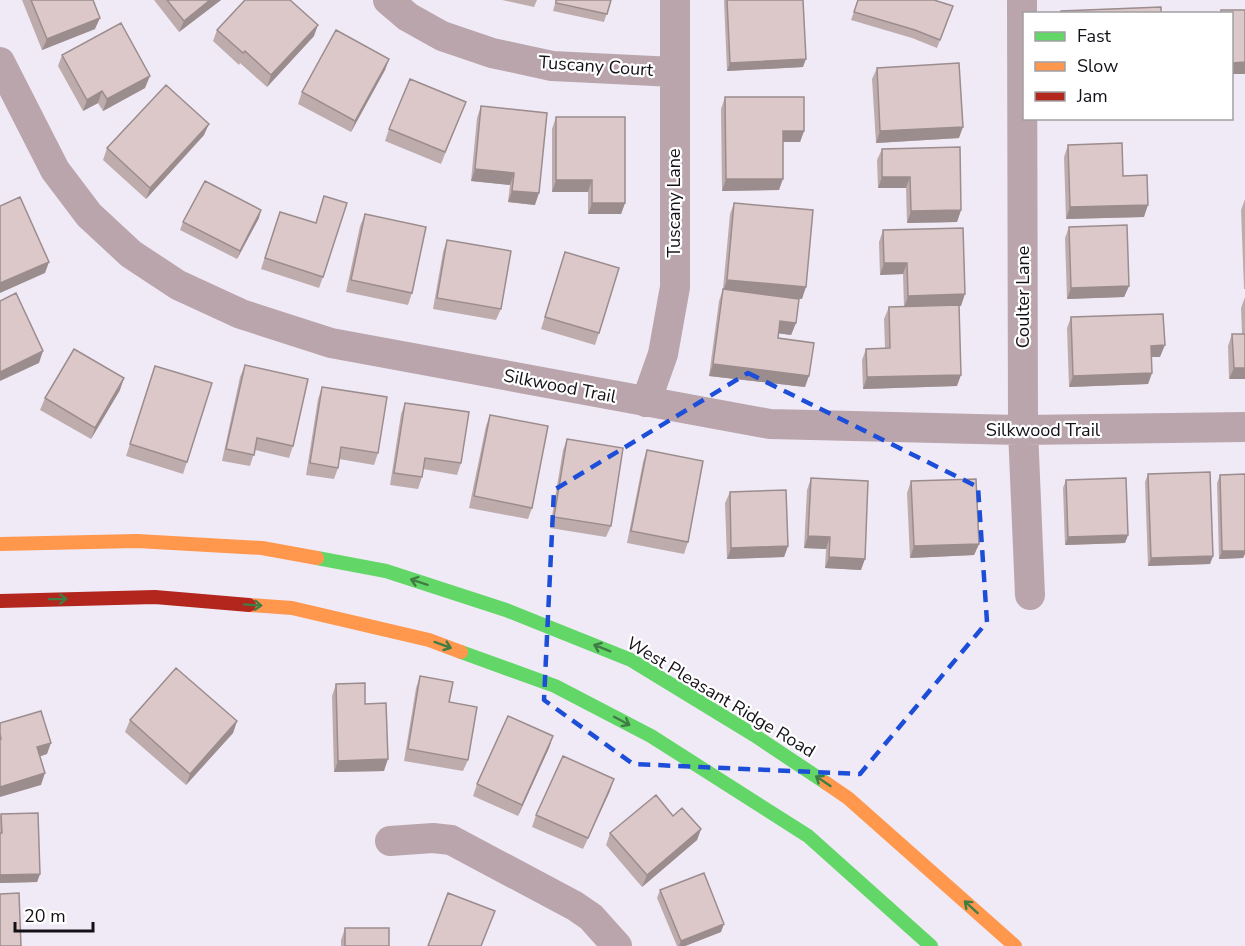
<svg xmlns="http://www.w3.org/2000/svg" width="1245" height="946" font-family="'Nunito Sans',sans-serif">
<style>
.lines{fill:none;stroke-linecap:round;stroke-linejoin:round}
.street{stroke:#baa5ac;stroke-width:30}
.fast{stroke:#63d668;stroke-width:14}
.slow{stroke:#ff974d;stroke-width:14}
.jam{stroke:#b3261e;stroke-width:14}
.wall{fill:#beacad}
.shaded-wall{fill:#9b8c8d}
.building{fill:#ddc8c9;stroke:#9b8c8d;stroke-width:1.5}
.oneway{stroke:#3f7d44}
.marked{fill:none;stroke:#1d4ed8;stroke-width:4.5;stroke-dasharray:12 8;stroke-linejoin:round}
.labels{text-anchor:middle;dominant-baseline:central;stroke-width:4.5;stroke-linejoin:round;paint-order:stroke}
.street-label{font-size:18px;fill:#141018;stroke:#fff}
</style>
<rect width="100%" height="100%" fill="#f0eaf7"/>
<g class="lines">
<path class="street" d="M388 0 408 17 442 36 492 53 552 66 674 72
M1022 0 1023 430 1030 595
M0 62 55 170 89 215 131 254 178 285 241 314 331 343 770 424 1023 430 1245 427
M646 402 663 354 675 287V0
M390 841 433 838 451 840 575 906 591 917 617 946"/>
<path class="fast" d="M317 558 386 571 506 610 631 660 754 735 826 783
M461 652 555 686 651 736 808 836 931 946"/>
<path class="slow" d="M0 544 137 541 262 548 317 558
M249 605 292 608 429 640 461 652
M826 783 848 798 1015 946"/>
<path class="jam" d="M0 601 155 597 249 605"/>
</g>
<path class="wall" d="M22 0H93L95 29 42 50Z
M154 0H221L179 32Z
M502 0H537L534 7Z
M556 0H611L604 22 553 11Z
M724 0H803V67L727 71Z
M858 0 953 6 937 48 912 38 851 20Z
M217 30 314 36 267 87 240 63 239 65 213 41Z
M62 55 145 88 103 111 98 103 83 111 58 66Z
M389 59 385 70 351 132 298 104 302 92Z
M877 68 959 138 876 143 872 79Z
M725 97 804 131 800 142H783L779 190 722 191 721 109Z
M466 102 441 164 385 141 389 129Z
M481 106 535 205 508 202 510 185 471 181 477 118Z
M556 117 625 203 621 214H588V192H552V129Z
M204 135 146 199 103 160 107 148Z
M1068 145 1123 176 1144 217 1066 219 1064 157Z
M882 149 961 210 957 222 907 223 906 188H878L877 160Z
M1245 199V289H1244L1241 210Z
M734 203 802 299 793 298 796 323 791 335 779 333 778 338 805 387 709 376 719 301 723 289 730 214Z
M365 214 412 293 408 305 346 292 360 226Z
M259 218 237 259 180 230 183 222Z
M276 223 323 277 319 288 261 269Z
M1069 227 1129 286 1124 297 1067 299 1065 238Z
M883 230 961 306H959L957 386 863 389 862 360 866 349 885 348 884 319 889 307H904L903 274 880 275 879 242Z
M447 240 501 309 496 320 433 309 443 252Z
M565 252 599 333 595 345 541 329Z
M1245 297V379H1229L1228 346 1232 334H1242L1241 308Z
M1071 317 1160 357H1152V373L1148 384 1069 387 1067 328Z
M245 365 293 446 289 458 255 450 250 466 222 461 240 377Z
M155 366 187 462 183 474 126 456Z
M322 387 378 453 374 465 339 459 338 468 334 479 306 475 318 399Z
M120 390 91 439 40 410 45 398Z
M405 403 461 463 457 475 423 469 422 477 418 489 390 485 401 414Z
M490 415 532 508 528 519 469 508 486 426Z
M567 439 611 526 606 537 550 528 563 450Z
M647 450 688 542 684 554 627 543 643 462Z
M1148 474 1213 556 1210 564 1148 566 1145 482Z
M1245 474V554L1243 558 1219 559 1217 483 1220 475Z
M811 478 861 570 825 568 826 549 804 548 807 490Z
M1066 480 1128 535 1125 543 1065 545 1063 488Z
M911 481 979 544 974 555 910 558 907 493Z
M730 492 788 546 784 557 727 559 725 503Z
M420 676 449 702 468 760 463 771 404 761 416 688Z
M336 684 365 704 384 771 334 772 332 696Z
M130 720 237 721 233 733 186 785 125 732Z
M553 736 549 748 518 816 473 796 477 784Z
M610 791 583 849 532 827 536 815Z
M1 814 40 874 37 882 0 883V817Z
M701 829 697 840 642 887 606 845 610 833Z
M660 890 721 932 685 946H677L657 898Z
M345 928 389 946H341V940Z"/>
<path class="shaded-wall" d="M210 0H221L179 32 184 21Z
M100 18 95 29 42 50 47 39Z
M318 25 314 36 267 87 271 75Z
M389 59 385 70 351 132 355 121Z
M806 59 803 67 727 71 730 63Z
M1245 62V74H1232V63Z
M150 76 145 88 103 111 107 99Z
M102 91 98 103 83 111 87 100Z
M209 124 204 135 146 199 150 188Z
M963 127 959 138 876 143 880 131Z
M783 131H804L800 142H779Z
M475 169 514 173 510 185 471 181Z
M882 177H910L906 188H878Z
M726 179H783L779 190 722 191Z
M556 180H592L588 192H552Z
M512 191 539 193 535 205 508 202Z
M592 203H625L621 214H588Z
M1148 205 1144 217 1066 219 1070 207Z
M261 210 259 218 237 259 240 251Z
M961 210 957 222 907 223 911 211Z
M49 262 45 273 0 293V283Z
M884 263H907L903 274 880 275Z
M727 280 806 287 802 299 723 291Z
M1129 286 1124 297 1067 299 1071 288Z
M965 294 961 306 904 308 908 296Z
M780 321 796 323 791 335 776 333Z
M1165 345 1160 357H1147L1151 346Z
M43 351 39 363 0 381V372Z
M713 364 809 376 805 387 709 376Z
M1234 368H1245V379H1229Z
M1152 373 1148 384 1069 387 1073 376Z
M961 375 957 386 863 389 867 377Z
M124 378 120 390 91 439 95 428Z
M1128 535 1125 543 1065 545 1068 537Z
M808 536 830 537 826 549 804 548Z
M979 544 974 555 910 558 914 546Z
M788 546 784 557 727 559 731 548Z
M1222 551H1245V554L1243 558 1219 559Z
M1213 556 1210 564 1148 566 1151 558Z
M829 557 865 559 861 570 825 568Z
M237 721 233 733 186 785 190 774Z
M553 736 549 748 518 816 522 805Z
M51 743 47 754 33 759 37 747Z
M388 759 384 771 334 772 338 761Z
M45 773 41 785 0 797V787Z
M614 779 610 791 583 849 588 838Z
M701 829 697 840 642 887 647 875Z
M40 874 37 882 0 883V875Z
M724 924 721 932 685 946H679L681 941Z"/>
<path class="building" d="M31 0H93L100 18 47 39Z
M167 0H210L184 21Z
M245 0H290L318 25 271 75 245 51 243 53 217 30Z
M556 0H611L607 14 556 3Z
M727 0H803L806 59 730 63Z
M858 0H934L953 6 940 40 915 30 854 12Z
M1161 7V14H1061V11Z
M1221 10H1245V62L1232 63V14H1221Z
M121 23 150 76 107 99 102 91 87 100 62 55Z
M336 30 389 59 355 121 302 92Z
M959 63 963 127 880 131 877 68Z
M410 79 466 102 445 152 389 129Z
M166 85 209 124 150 188 107 148Z
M725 97H804V131H783V179H726Z
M481 106 547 113 539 193 512 191 514 173 475 169Z
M556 117H625V203H592V180H556Z
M1122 143 1123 176 1147 175 1148 205 1070 207 1068 145Z
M960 147 961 210 911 211 910 177H882V149Z
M205 181 261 210 240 251 183 222Z
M324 196 347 203 323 277 265 258 280 212 316 223Z
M20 197 49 262 0 283V206Z
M734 203 813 210 806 287 727 280Z
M365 214 426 227 412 293 351 280Z
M1127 225 1129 286 1071 288 1069 227Z
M963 228 965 294 908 296 907 263H884L883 230Z
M447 240 511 251 501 309 437 298Z
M565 252 619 268 599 333 545 317Z
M723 289 799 299 796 323 780 321 778 338 814 343 809 376 713 364Z
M16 293 43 351 0 372V301Z
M959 305 961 375 867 377 866 349 890 348 889 307Z
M1163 314 1165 345 1151 346 1152 373 1073 376 1071 317Z
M1232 334H1245V368H1234Z
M74 349 124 378 95 428 45 398Z
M245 365 308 379 293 446 257 438 254 455 226 449Z
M155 366 212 383 187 462 130 444Z
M322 387 387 397 378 453 341 447 338 468 310 463Z
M405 403 469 412 461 463 425 458 422 477 394 473Z
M490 415 548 426 532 508 474 496Z
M567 439 623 448 611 526 554 517Z
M647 450 703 461 688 542 631 531Z
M1210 472 1213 556 1151 558 1148 474Z
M1245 474V551H1222L1220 475Z
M811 478 868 481 865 559 829 557 830 537 808 536Z
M1126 478 1128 535 1068 537 1066 480Z
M976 479 979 544 914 546 911 481Z
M786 490 788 546 731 548 730 492Z
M176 668 237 721 190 774 130 720Z
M420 676 453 682 449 702 477 707 468 760 408 749Z
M365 683V704L386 703 388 759 338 761 336 684Z
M41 711 51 743 37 747 45 773 0 787V739H1L0 734V723Z
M508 716 553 736 522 805 477 784Z
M563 756 614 779 588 838 536 815Z
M656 795 673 816 682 808 701 829 647 875 610 833Z
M38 813 40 874 0 875V833H2L1 814Z
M704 873 724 924 681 941 660 890Z
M19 893 21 946H0V894Z
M448 893 495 911 481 946H428Z
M345 928H389V946H345Z"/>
<defs><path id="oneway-shaft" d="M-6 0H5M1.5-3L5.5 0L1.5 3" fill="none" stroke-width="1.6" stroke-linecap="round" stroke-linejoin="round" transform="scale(1.5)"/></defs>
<g class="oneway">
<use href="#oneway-shaft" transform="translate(419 582) rotate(-162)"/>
<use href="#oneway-shaft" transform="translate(58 599) rotate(-1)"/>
<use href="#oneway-shaft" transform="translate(253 605) rotate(4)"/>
<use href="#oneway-shaft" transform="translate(443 645) rotate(20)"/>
<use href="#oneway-shaft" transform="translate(602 648) rotate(-158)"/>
<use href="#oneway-shaft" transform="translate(622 721) rotate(28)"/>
<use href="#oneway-shaft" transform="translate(823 781) rotate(-146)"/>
<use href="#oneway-shaft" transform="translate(971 907) rotate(-138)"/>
</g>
<path class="marked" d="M748 373 978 487 987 622 860 774 633 764 544 700 554 490Z"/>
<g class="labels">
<g class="street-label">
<text transform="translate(596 66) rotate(4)">Tuscany Court</text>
<text transform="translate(674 203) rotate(-90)">Tuscany Lane</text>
<text transform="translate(1023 297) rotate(-90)">Coulter Lane</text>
<text transform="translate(560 386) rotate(11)">Silkwood Trail</text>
<text x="1043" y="430">Silkwood Trail</text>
<text transform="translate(721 697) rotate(31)">West Pleasant Ridge Road</text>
</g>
</g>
<rect x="1023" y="12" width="210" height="108" fill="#ffffff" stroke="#a19fa3" stroke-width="1.5"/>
<rect x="1035" y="32" width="30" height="9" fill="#63d668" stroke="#a19fa3" stroke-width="1.5"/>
<text x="1077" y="42" font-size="18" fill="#141018">Fast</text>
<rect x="1035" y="62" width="30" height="9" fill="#ff974d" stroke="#a19fa3" stroke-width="1.5"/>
<text x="1077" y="72" font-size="18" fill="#141018">Slow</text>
<rect x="1035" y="92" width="30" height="9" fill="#b3261e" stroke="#a19fa3" stroke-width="1.5"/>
<text x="1077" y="102" font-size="18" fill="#141018">Jam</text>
<path d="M15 922v9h78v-9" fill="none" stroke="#141018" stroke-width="3"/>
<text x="24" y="922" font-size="18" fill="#141018" stroke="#ffffff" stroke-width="4.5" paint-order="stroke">20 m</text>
</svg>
